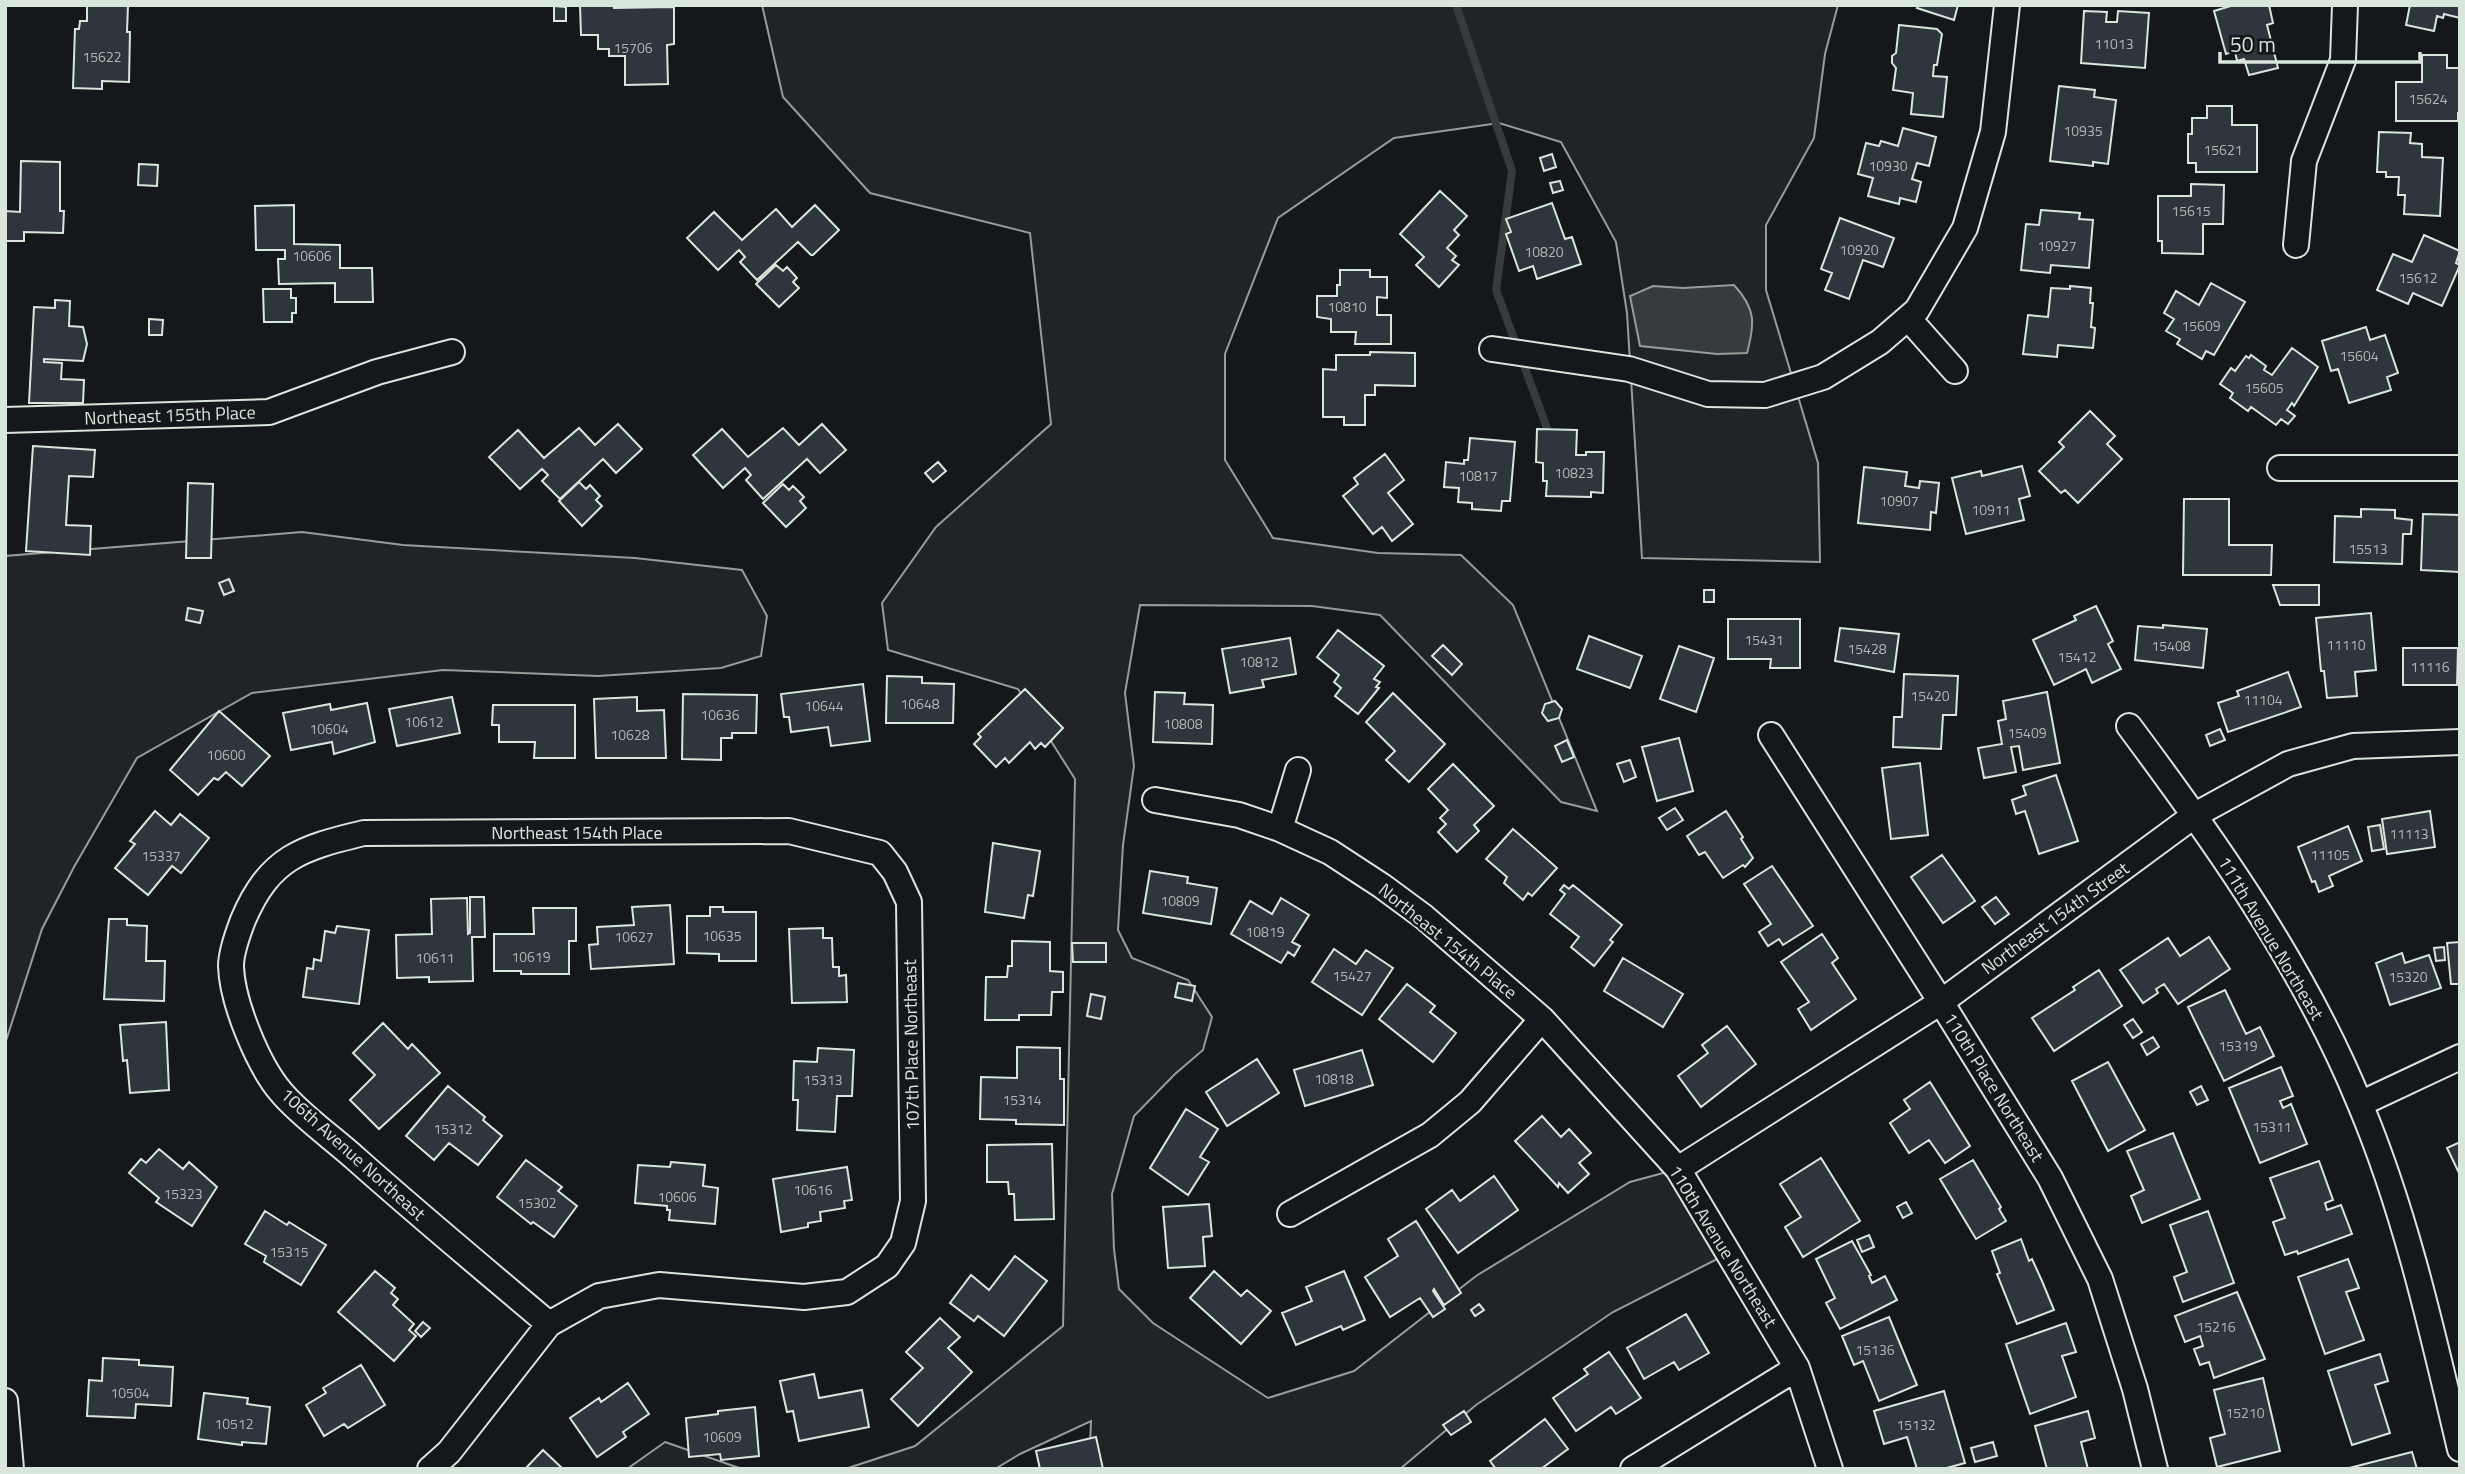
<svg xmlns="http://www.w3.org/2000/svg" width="2465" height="1474" font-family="'Titillium Web',sans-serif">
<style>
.green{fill:#202428;stroke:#939e99;stroke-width:2}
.water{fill:#363b3e;stroke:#939e99;stroke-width:2}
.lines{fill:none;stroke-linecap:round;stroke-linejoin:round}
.stream{stroke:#363b3e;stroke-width:8}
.building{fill:#2c363c;stroke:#d8e6dc;stroke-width:2}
.street-casing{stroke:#d8e6dc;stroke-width:28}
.street{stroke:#14181c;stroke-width:24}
.labels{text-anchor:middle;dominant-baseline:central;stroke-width:5;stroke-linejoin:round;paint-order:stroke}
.number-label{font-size:14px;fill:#adbab4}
.street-label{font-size:18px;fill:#d8e6dc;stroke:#14181c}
</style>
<rect width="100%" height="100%" fill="#14181c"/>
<path class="green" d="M762 5H1838L1825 54 1814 138 1766 225V290L1818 463 1820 562 1642 558 1627 313 1616 242 1561 142 1499 123 1394 138 1278 218 1225 354V460L1273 538 1378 553 1461 555 1513 605 1597 811 1561 802 1380 615 1312 606 1140 605 1125 693 1134 766 1123 845 1118 930 1132 958 1188 980 1212 1017 1203 1050 1175 1074 1134 1116 1112 1194 1114 1249 1119 1289 1153 1323 1268 1398 1354 1371 1476 1276 1630 1182 1678 1169 1729 1253 1613 1312 1476 1405 1400 1469H1089L1091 1421 1020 1454 995 1469H845L915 1446 1063 1326 1075 779 1018 689 888 650 882 603 936 527 1051 424 1030 233 870 193 783 97Z
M302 532 403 545 635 558 742 570 767 616 761 656 721 668 598 676 443 670 252 693 137 758 74 867 42 929 5 1044V556Z
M665 1442 742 1469H627Z"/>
<path class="water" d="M1734 285C1756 309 1755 323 1747 353L1717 354 1640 346 1630 296 1653 286 1683 288Z"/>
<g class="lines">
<path class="stream" d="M1456 5 1512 171 1496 290 1547 428"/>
</g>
<path class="building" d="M87 5H128L127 32H130L129 82 102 81V89L73 88 75 29H79L80 21H87Z
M580 5H614V8L674 7V44L667 45 668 84 625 85V56H609V49H598V35H581Z
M1918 5H1958L1954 20 1917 8Z
M2234 5H2269L2273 23 2267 25 2278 68 2249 75 2244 59 2237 61 2235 51 2226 54 2214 11Z
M2410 5H2460V18L2444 14 2443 18 2437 16 2434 31 2406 25Z
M554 6 566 7V21H554Z
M2084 11 2107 12 2106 22H2117L2118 11 2149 13 2145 68 2081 63Z
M1899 25 1937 29 1942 34 1937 65H1934L1933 76 1947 77 1943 117 1911 114 1913 93 1893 90 1896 68 1892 63V56L1896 53Z
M2422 55H2447V68H2460V113H2458V121H2396V82H2422Z
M2059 86 2095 90 2094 97 2116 100 2108 164 2093 162V166L2050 161Z
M2207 106H2232V125H2257V172H2196V163H2188V134H2192V118H2207Z
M1903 128 1936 137 1929 166 1917 163 1912 179 1921 182 1916 202 1900 198 1899 204 1868 196 1873 178 1858 174 1866 143 1879 146 1881 141 1898 146Z
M2379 132 2411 133 2410 143 2422 144V157L2443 158 2440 216 2404 214 2405 195H2398L2399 177H2386V172H2377Z
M1552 154 1556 167 1544 171 1540 158Z
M21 161 60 162V211H64L63 233 24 232V241H5V211L20 212Z
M139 164 158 165 157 186 138 185Z
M1560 181 1563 190 1553 193 1550 183Z
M2191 184 2224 185 2223 224H2203V254L2162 253V241H2158V196H2191Z
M1440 191 1467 216 1454 230 1459 235 1447 248 1456 256 1452 260 1459 265 1439 287 1416 265 1424 257 1400 234Z
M1552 203 1565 239 1572 237 1581 264 1537 279 1533 266 1519 271 1506 234 1511 232 1506 219Z
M294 205V244L340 245V268H372L373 302H335V283L279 284 278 259H285V250H256L255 206Z
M815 205 839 230 813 255H811L798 242 757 280 740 262 745 257 739 250 718 270 687 238 714 212 742 240 776 209 792 227Z
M2041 210 2080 213 2079 219 2093 220 2089 268 2051 265 2050 273 2021 270 2026 224 2039 225Z
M1840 218 1894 238 1883 267 1863 260 1849 299 1825 290 1832 273 1821 269Z
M2424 235 2460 251 2456 263 2460 265 2442 306 2413 293 2408 304 2377 290 2393 254 2412 262Z
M776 265 783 271 787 267 797 278 793 282 799 288 779 307 756 284Z
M1340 270H1370V277H1387V298L1377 297V315H1391V344H1355L1356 332H1331V319L1317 317V296H1337V285H1340Z
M2211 283 2245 302 2214 355 2206 351 2202 359 2177 344 2180 339 2166 331 2174 319 2164 313 2176 291 2199 305Z
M2070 286 2091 288 2090 303H2093L2091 327 2095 328 2093 348 2058 345 2057 357 2023 354 2028 315 2048 317 2051 288 2070 289Z
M263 289H291V298H296V313H292V322H264Z
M55 300 70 301 69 326 83 327 87 344 83 361 44 359V362L62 363 61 379 84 380 83 403H29L34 307 55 308Z
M149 319 163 320 162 335H149Z
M2366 327 2370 340 2385 335 2398 373 2387 377 2391 390 2349 403 2338 369 2331 371 2322 341Z
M2292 348 2318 367 2294 406 2292 403 2287 410 2295 416 2288 424 2281 419 2276 425 2251 407 2248 411 2230 398 2233 393 2220 384 2231 368 2235 371 2246 356 2249 358 2251 355 2266 366 2264 370 2272 375Z
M1370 352 1415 353V386L1375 385V395H1365V425H1344V417H1323V369L1336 370V355H1370Z
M2090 411 2115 436 2107 444 2122 459 2078 503 2065 490 2061 493 2039 471 2064 447 2059 442Z
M618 424 642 449 616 473 603 459 560 499 542 481 548 475 542 469 520 489 489 457 518 430 544 458 579 428 595 445Z
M822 424 846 450 820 473 807 459 763 499 746 480 751 475 745 468 723 488 693 455 722 429 748 457 783 428 799 445Z
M1537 429 1577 430 1576 455H1586V452H1604L1603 493 1591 492V497L1546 496 1547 481H1543V463L1536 462Z
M1470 438 1515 442 1510 501H1502L1501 511 1472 509V503L1458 502 1459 488 1444 487 1446 462 1464 464V460H1468Z
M33 446 95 450 93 477 69 476 66 525 91 526 90 555 26 551Z
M1385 454 1404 480 1388 493 1413 524 1392 541 1382 527 1373 534 1343 496 1358 484 1354 478Z
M938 462 946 471 933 482 925 473Z
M2022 466 2030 496 2019 499 2024 520 1966 534 1952 478 1981 471 1982 476Z
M1864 467 1907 472 1905 486 1919 488 1920 481 1939 483 1936 513 1931 512 1930 530 1858 523Z
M579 482 586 489 590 485 600 496 596 500 602 506 582 526 559 501Z
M188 483 213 484 211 558H186Z
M783 484 789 490 793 486 804 497 800 501 806 508 786 527 763 503Z
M2184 499H2229V545H2272L2271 575H2183Z
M2361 509 2395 510V518L2412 520 2411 534H2403L2402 564 2334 562 2335 516 2361 517Z
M2423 514 2460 515V572L2421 570Z
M229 579 234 591 224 595 219 583Z
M2273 585H2319V605H2280Z
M1704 590H1714V602H1704Z
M2096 606 2113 641 2108 644 2121 669 2092 683 2086 669 2054 685 2033 640 2076 620 2074 616Z
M188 608 203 611 200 623 186 620Z
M2371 613 2376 670 2355 672 2357 696 2327 698 2324 671H2321L2316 618Z
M1728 619H1800V668H1770L1771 659H1728Z
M2163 625 2207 629 2203 668 2135 660 2138 626 2163 628Z
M1840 628 1899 634 1894 672 1835 661Z
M1338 630 1384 666 1374 679 1380 682 1376 687 1379 688 1358 714 1335 696 1341 688 1334 682 1339 675 1317 657Z
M1589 636 1642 656 1630 688 1577 669Z
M1290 638 1296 674 1262 680 1264 687 1230 693 1222 649Z
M1443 645 1462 664 1452 675 1432 656Z
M1679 646 1714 658 1696 712 1660 699Z
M2403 648H2458L2457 685H2403Z
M2288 672 2301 707 2228 732 2218 703 2239 696 2237 691Z
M1904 674 1958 676 1956 715H1943L1941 749 1893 747 1894 717H1902Z
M887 676 922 677V683L954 684 953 723H886Z
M863 684 870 741 831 746 828 727 791 732 789 717H784L781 694Z
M1025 689 1063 728 1045 747 1041 743 1035 749 1030 742 1009 763 1005 758 996 767 974 744 981 737 978 734Z
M1155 692 1185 693 1184 704 1213 705 1212 744 1153 742Z
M2047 692 2060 763 2023 770 2019 746 2011 747 2016 772 1984 778 1978 748 2002 744 1998 721 2006 719 2003 701Z
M1393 693 1445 744 1409 782 1386 760 1395 751 1366 722Z
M683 694 757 695 756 733H732V738H721V760L682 759Z
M452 697 460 733 397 746 389 709Z
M637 697V711L664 710 666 758H596L594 699Z
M1555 701 1562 709 1559 718 1548 721 1542 713 1545 704Z
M367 703 375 742 334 754 332 742 291 750 283 713 330 704 331 710Z
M493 705H575V758H534L535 742H499V725H492Z
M219 711 270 756 242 786 226 772 218 780 214 778 198 795 170 770Z
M2220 729 2225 740 2210 746 2206 735Z
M1679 738 1693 791 1657 801 1642 747Z
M1567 740 1574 757 1562 762 1555 746Z
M1630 760 1636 777 1624 782 1617 764Z
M1920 763 1928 835 1891 839 1882 768Z
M1453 764 1494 806 1474 825 1479 831 1457 852 1438 832 1446 824 1440 818 1448 810 1428 789Z
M2056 775 2078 841 2039 854 2025 811 2016 814 2012 800 2026 795 2023 786Z
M1675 808 1683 820 1667 830 1659 818Z
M155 811 171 825 180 814 209 838 181 873 172 866 148 895 115 868 135 844 130 841Z
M1726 811 1743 837 1741 839 1753 858 1745 867 1743 865 1723 878 1705 852 1699 855 1687 836Z
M2430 811 2435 847 2387 854 2382 819Z
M2380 825 2384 849 2372 851 2368 827Z
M2348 826 2362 861 2329 876 2333 886 2319 892 2315 881 2312 882 2298 847Z
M1513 829 1557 868 1532 896 1528 893 1523 900 1504 883 1507 877 1486 859Z
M993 843 1040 851 1033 896 1028 895 1024 918 985 912Z
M1942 855 1975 901 1943 923 1911 877Z
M1772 866 1813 926 1783 945 1779 939 1768 946 1759 932 1771 924 1744 884Z
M1150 871 1188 877 1187 883 1217 888 1211 924 1143 913Z
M1564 885 1569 889 1573 885 1622 925 1610 940 1613 942 1594 966 1571 947 1579 937 1550 914 1565 894 1560 890Z
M470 897H484L485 937H472L473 981 429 982V977L397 978 396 935 432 934 431 899 467 898 468 934 470 933Z
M1996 897 2009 914 1995 924 1982 907Z
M1281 898 1309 915 1292 942 1300 946 1294 956 1288 952 1281 963 1231 934 1250 901 1272 914Z
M670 905 674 964 591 969 589 945 598 944 597 927 634 925 632 907Z
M710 907H723V912H756V961H719V954L687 953V916H710Z
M533 908H576V941H569V974H521V971H494V934H534Z
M109 919H127V925L147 926 146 961H165L164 1001 104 999Z
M337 926 369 930 359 1004 303 997 307 968 313 969 314 959 321 961 325 931 335 933Z
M823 928V938H832L833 967H839V976L846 975 847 1002 792 1003 789 929Z
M1822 934 1838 958 1832 963 1856 999 1811 1030 1798 1009 1809 1002 1781 962Z
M2209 937 2230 969 2178 1004 2164 984 2156 989 2158 993 2143 1003 2120 970 2168 938 2180 956Z
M1012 941 1050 942V971L1063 972V992H1052L1051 1015H1019V1020H985L986 977H1007L1008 966H1012Z
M2460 942V984H2451L2447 943Z
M1072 943H1106V962H1073Z
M2444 947 2445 960 2436 961 2434 948Z
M1334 949 1356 964 1366 950 1393 968 1362 1015 1312 982Z
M2402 953 2405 963 2429 955 2441 988 2390 1005 2376 963Z
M1623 958 1683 994 1663 1027 1604 991Z
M2099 970 2122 1006 2054 1051 2032 1018 2075 990 2073 987Z
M1178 983 1195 986 1192 1001 1175 997Z
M1407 984 1435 1006 1430 1012 1456 1033 1433 1062 1379 1019Z
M2225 990 2246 1034 2260 1027 2274 1056 2224 1081 2188 1007Z
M1091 994 1105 997 1101 1019 1087 1016Z
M2133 1019 2142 1032 2133 1038 2124 1025Z
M166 1022 169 1090 130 1093 127 1060 123 1061 120 1025Z
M383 1023 408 1049 412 1044 440 1073 379 1129 350 1100 375 1075 353 1053Z
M1727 1026 1756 1064 1701 1107 1678 1076 1708 1053 1702 1045Z
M2153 1037 2159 1047 2147 1055 2141 1044Z
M1017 1047 1060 1048V1079H1064V1125L1016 1124V1120L980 1119 981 1077 1017 1078Z
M818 1048 854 1050 852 1096H837L835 1132 797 1130 798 1100H793L794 1061 817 1062Z
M1362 1050 1373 1085 1305 1106 1294 1070Z
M1257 1059 1279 1093 1227 1126 1206 1092Z
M2108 1062 2145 1130 2108 1151 2072 1081Z
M2281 1067 2293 1096 2280 1101 2283 1108 2291 1104 2307 1144 2260 1163 2229 1088Z
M1930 1082 1970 1146 1945 1163 1929 1140 1909 1153 1890 1123 1910 1109 1904 1100Z
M448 1086 485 1117 483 1120 502 1136 478 1165 449 1143 434 1160 406 1136Z
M2201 1086 2208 1100 2197 1105 2190 1092Z
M1186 1109 1218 1129 1200 1157 1209 1162 1188 1195 1150 1168Z
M1542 1116 1561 1137 1569 1129 1591 1153 1579 1163 1589 1174 1568 1193 1559 1183 1558 1187 1515 1141Z
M2173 1133 2200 1199 2142 1223 2131 1196 2144 1190 2127 1151Z
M2460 1142V1175L2447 1148Z
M1052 1144 1054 1219 1015 1220 1014 1194H1009L1008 1182H987V1145Z
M159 1149 183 1169 189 1162 217 1187 192 1226 156 1202 159 1198 129 1173 141 1159 146 1163Z
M1821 1158 1860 1221 1803 1257 1785 1227 1801 1217 1780 1184Z
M526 1160 562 1187 558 1191 577 1206 554 1237 533 1222 531 1224 497 1197Z
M1973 1160 2001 1207 1999 1209 2006 1221 1976 1239 1940 1179Z
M2319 1161 2333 1200 2325 1203 2327 1210 2341 1205 2352 1234 2298 1254 2297 1251 2285 1255 2273 1222 2285 1218 2270 1178Z
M671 1162 705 1165 703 1186 718 1188 715 1224 669 1220 670 1210H667V1206L635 1203 638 1165 670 1167Z
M847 1167 852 1200 844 1201 845 1208 820 1212 821 1221 808 1223V1227L781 1232 773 1179Z
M1494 1176 1518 1210 1458 1253 1426 1209 1452 1190 1460 1201Z
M1906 1202 1912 1213 1903 1218 1897 1207Z
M1209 1204 1212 1236 1203 1237 1205 1266 1168 1268 1163 1207Z
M265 1211 287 1225 289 1222 326 1245 301 1285 264 1262 266 1256 245 1244Z
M2208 1211 2234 1283 2183 1302 2174 1277 2187 1272 2170 1225Z
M1416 1221 1461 1293 1444 1305 1434 1289 1433 1291 1445 1309 1433 1317 1420 1298 1390 1317 1365 1277 1398 1256 1388 1239Z
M1869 1235 1874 1247 1862 1252 1857 1240Z
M2021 1239 2029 1261 2032 1259 2042 1281 2054 1310 2017 1324 1997 1274 2000 1273 1992 1251Z
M1852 1241 1871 1275 1869 1276 1872 1283 1885 1276 1897 1300 1840 1329 1826 1303 1835 1298 1816 1259Z
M1015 1256 1047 1281 1004 1336 978 1316 974 1321 950 1303 971 1275 989 1290Z
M2348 1259 2359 1288 2346 1292 2364 1340 2325 1354 2298 1277Z
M375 1271 395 1288 391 1293 398 1299 393 1305 414 1324 409 1330 416 1336 394 1361 338 1312Z
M1214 1271 1241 1296 1247 1290 1271 1311 1241 1344 1190 1298Z
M1344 1271 1365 1320 1343 1330 1341 1326 1296 1345 1282 1313 1312 1301 1306 1287Z
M2237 1292 2265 1359 2214 1378 2209 1362 2200 1365 2194 1349 2203 1346 2200 1336 2185 1342 2175 1316Z
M1479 1304 1484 1310 1475 1316 1471 1310Z
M1686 1314 1709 1353 1679 1370 1674 1362 1644 1379 1627 1348Z
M1889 1317 1917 1385 1879 1401 1863 1361 1854 1365 1842 1336Z
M940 1318 960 1337 948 1348 972 1372 918 1426 891 1399 923 1368 906 1352Z
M423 1322 430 1328 421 1337 415 1331Z
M2066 1323 2076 1352 2062 1356 2076 1397 2030 1414 2006 1344Z
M1609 1352 1641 1398 1616 1414 1611 1407 1576 1431 1553 1398 1588 1374 1584 1369Z
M2380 1354 2388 1381 2375 1385 2390 1433 2352 1445 2328 1371Z
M103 1358 139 1360V1365L173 1367 171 1406 136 1404 135 1418 87 1416 89 1380 102 1381Z
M361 1365 385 1405 348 1428 344 1424 324 1436 306 1405 326 1393 323 1388Z
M814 1374 819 1398 862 1390 869 1427 799 1441 793 1411 787 1412 780 1381Z
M2263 1378 2280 1451 2217 1467 2210 1438 2225 1434 2214 1390Z
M628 1383 649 1414 623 1432 626 1437 597 1457 570 1418 599 1398 601 1402Z
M1944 1391 1965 1463 1943 1469H1917L1907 1437 1884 1444 1874 1411Z
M204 1393 248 1398 247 1404 270 1407 266 1444 242 1442V1445L198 1439Z
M755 1407 759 1456 721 1460 720 1454 689 1457 686 1418 718 1414V1411Z
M1464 1411 1471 1422 1451 1435 1443 1425Z
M2088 1411 2095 1438 2081 1442 2088 1469H2047L2035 1426Z
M1545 1419 1568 1449 1541 1469H1496L1490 1461Z
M1096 1437 1103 1469H1040L1036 1451Z
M1993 1442 1997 1456 1975 1462 1971 1448Z
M543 1450 563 1469H525Z
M2412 1452 2417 1469H2350L2349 1468Z"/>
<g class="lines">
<g class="street-casing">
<path id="street" d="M2296 245 2304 161 2343 60 2345 5
M1908 318 1955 371
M1492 349 1629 369 1708 394 1765 395 1823 377 1880 342 1917 310 1965 228 1993 132 2007 5
M5 420 269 412 377 372 452 352
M2280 468H2460
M2129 726C2217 844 2304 967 2360 1104 2406 1213 2433 1335 2460 1449
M1771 735 1941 1002 2050 1178 2100 1279 2135 1389 2155 1469
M1155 800 1239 815 1280 829 1330 852 1382 886 1424 917 1542 1019 1678 1169 1797 1368 1830 1469
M1280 829 1298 770
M2360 1104 2460 1057
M1678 1169 1941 1002 2195 815 2288 764 2353 746 2460 742
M1290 1214 1430 1135 1470 1102 1542 1019
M5 1401 11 1469
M430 1469 449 1452 549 1324 599 1296 659 1285 804 1297 847 1292 887 1266 903 1243 913 1201 909 902 895 872 880 853 789 831 364 833C301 848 270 857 243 920 238 933 231 952 231 966 232 1002 258 1065 281 1092 300 1115 334 1139 356 1159 420 1216 485 1270 549 1324
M1633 1469 1797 1368"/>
</g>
<use href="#street" class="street"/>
</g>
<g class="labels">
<g class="number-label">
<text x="2114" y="43">11013</text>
<text x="633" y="47">15706</text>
<text x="102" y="56">15622</text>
<text x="2428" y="98">15624</text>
<text x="2083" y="130">10935</text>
<text x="2223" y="149">15621</text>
<text x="1888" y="165">10930</text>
<text x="2191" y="210">15615</text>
<text x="2057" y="245">10927</text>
<text x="1859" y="249">10920</text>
<text x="1544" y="251">10820</text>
<text x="312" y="255">10606</text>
<text x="2418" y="277">15612</text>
<text x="1347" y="306">10810</text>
<text x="2201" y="325">15609</text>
<text x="2359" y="355">15604</text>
<text x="2264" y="387">15605</text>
<text x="1574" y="472">10823</text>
<text x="1478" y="475">10817</text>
<text x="1899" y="500">10907</text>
<text x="1991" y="509">10911</text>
<text x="2368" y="548">15513</text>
<text x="1764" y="639">15431</text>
<text x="2346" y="644">11110</text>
<text x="2171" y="645">15408</text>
<text x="1867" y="648">15428</text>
<text x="2077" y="656">15412</text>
<text x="1259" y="661">10812</text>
<text x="2430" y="666">11116</text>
<text x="1930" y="695">15420</text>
<text x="2263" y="699">11104</text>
<text x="920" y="703">10648</text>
<text x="824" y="705">10644</text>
<text x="720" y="714">10636</text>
<text x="424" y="721">10612</text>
<text x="1183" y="723">10808</text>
<text x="329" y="728">10604</text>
<text x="2027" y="732">15409</text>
<text x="630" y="734">10628</text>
<text x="226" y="754">10600</text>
<text x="2409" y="833">11113</text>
<text x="2330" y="854">11105</text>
<text x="161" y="855">15337</text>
<text x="1180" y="900">10809</text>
<text x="1265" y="931">10819</text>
<text x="722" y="935">10635</text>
<text x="634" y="936">10627</text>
<text x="531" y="956">10619</text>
<text x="435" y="957">10611</text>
<text x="1352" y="975">15427</text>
<text x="2408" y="976">15320</text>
<text x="2238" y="1045">15319</text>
<text x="1334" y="1078">10818</text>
<text x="823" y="1079">15313</text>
<text x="1022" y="1099">15314</text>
<text x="2272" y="1126">15311</text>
<text x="453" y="1128">15312</text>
<text x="813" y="1189">10616</text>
<text x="183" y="1193">15323</text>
<text x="677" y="1196">10606</text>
<text x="537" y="1202">15302</text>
<text x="289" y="1251">15315</text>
<text x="2216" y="1326">15216</text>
<text x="1875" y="1349">15136</text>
<text x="130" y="1392">10504</text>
<text x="2245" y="1412">15210</text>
<text x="234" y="1423">10512</text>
<text x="1916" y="1424">15132</text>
<text x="722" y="1436">10609</text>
</g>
<g class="street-label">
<text transform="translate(170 415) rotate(-2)">Northeast 155th Place</text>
<text x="577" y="832">Northeast 154th Place</text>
<text transform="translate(2055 918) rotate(-36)">Northeast 154th Street</text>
<text transform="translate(2271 938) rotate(59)">111th Avenue Northeast</text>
<text transform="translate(1448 941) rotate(39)">Northeast 154th Place</text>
<text transform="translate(911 1045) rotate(-91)">107th Place Northeast</text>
<text transform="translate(1994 1087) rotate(58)">110th Place Northeast</text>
<text transform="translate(353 1154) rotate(42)">106th Avenue Northeast</text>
<text transform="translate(1723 1246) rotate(58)">110th Avenue Northeast</text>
</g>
</g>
<rect width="2465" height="1474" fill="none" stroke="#d8e6dc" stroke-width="14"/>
<path d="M2220 52v10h200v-10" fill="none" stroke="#d8e6dc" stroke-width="3.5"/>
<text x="2230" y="52" font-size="21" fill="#d8e6dc" stroke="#14181c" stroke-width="5" paint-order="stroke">50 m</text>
</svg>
